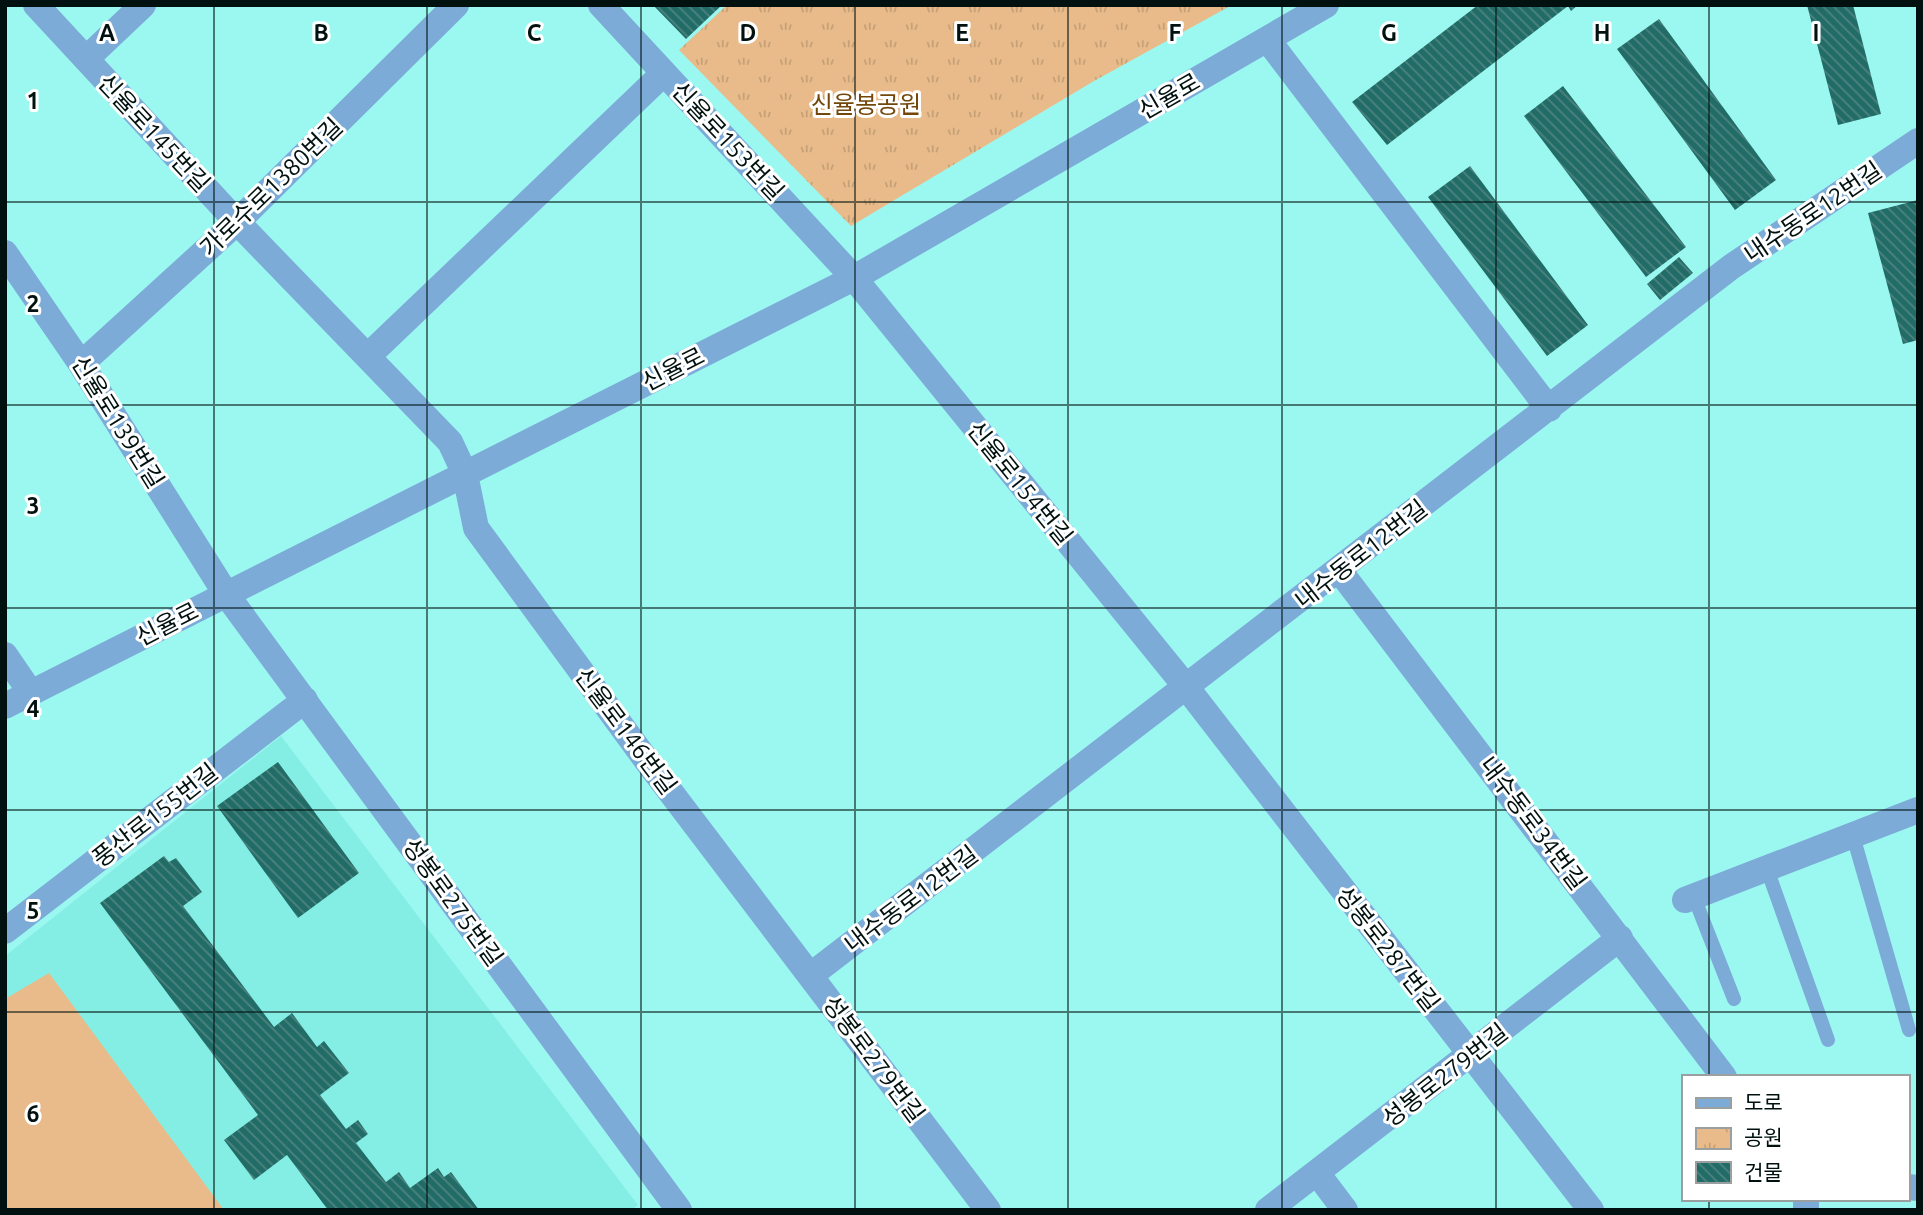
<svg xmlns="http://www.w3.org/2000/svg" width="1923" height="1215" font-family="Ubuntu,'Noto Sans KR',sans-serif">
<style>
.built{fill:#84eee5}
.park{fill:url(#park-tufts)}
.pitch{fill:#e9bb8a}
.building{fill:url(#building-back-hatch)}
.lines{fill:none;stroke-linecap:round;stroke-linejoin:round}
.service{stroke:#7dabd8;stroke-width:14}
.minor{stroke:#7dabd8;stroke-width:26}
.grid{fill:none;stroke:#00110f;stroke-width:2;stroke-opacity:0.55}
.labels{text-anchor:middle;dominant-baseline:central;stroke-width:6;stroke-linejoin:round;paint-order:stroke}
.street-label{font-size:24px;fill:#00110f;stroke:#fff}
.park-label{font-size:24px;fill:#724709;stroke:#fff}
.grid-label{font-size:23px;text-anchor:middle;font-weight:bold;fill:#00110f;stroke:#fff;stroke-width:6;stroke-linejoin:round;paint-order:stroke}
</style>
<defs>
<pattern id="park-tufts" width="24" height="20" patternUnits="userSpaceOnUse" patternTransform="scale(1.75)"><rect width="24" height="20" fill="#e9bb8a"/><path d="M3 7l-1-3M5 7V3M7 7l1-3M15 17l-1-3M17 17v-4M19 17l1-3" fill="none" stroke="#c6a076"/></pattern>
<pattern id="building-back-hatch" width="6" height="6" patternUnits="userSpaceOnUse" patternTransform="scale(1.75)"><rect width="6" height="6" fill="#226c67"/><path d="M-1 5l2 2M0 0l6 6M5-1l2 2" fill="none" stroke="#4d837f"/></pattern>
</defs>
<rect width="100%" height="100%" fill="#9bf8f0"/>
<path class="built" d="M281 736 638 1205 632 1210H5V956Z"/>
<path class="park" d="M727 5H1232L1094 81 851 226 679 50Z"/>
<path class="pitch" d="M49 973 224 1210H5V999Z"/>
<path class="building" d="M653 5H722L686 39Z
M1478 5H1578L1571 11 1568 6 1387 145 1352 102Z
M1807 5H1853L1881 114 1838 125Z
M1659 19 1776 180 1735 210 1617 49Z
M1563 86 1686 247 1646 277 1524 116Z
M1470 166 1588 325 1547 356 1428 197Z
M1918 200V340L1903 344 1868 213Z
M1679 257 1693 273 1660 300 1647 284Z
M278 762 359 873 298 918 217 806Z
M164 856 169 862 176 858 202 892 183 906 274 1027 292 1013 317 1047 324 1041 349 1073 320 1095 346 1129 358 1120 368 1134 356 1143 386 1182 399 1172 410 1188 438 1168 444 1177 451 1172 479 1210H328L287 1155 254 1180 224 1140 258 1115 100 903Z"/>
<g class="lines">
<path class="service" d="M1853 836 1909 1030
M1767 869 1828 1040
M1694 897 1734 999"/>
<path class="minor" d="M36 5 237 222 450 442 465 474 476 528 647 761 988 1210
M601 5 854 278 1187 688 1591 1210
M1267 39 1549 409
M86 59 143 5
M5 253 81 364 226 594 679 1210
M368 356 664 73
M81 364 237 222 456 5
M1339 570 1724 1077
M5 655 31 693
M5 706 854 278 1326 5
M1685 900 1918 810
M5 931 305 700
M811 975 1731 267 1918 141
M1317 1173 1345 1210
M1907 1187 1918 1188
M1806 1199V1210
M1268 1210 1620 938"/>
</g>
<path class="grid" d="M214 5V1210M427 5V1210M641 5V1210M855 5V1210M1068 5V1210M1282 5V1210M1496 5V1210M1709 5V1077M5 202H1918M5 405H1918M5 608H1918M5 810H1918M5 1012H1918M1709 1199V1210"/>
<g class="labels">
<g class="street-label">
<text transform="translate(1169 96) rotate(-30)">신율로</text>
<text transform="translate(154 133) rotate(47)">신율로145번길</text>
<text transform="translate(728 141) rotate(47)">신율로153번길</text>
<text transform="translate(271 187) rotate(-44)">가로수로1380번길</text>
<text transform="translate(1813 212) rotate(-34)">내수동로12번길</text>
<text transform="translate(673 369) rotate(-27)">신율로</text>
<text transform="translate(118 422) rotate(58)">신율로139번길</text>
<text transform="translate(1020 483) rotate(51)">신율로154번길</text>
<text transform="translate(1361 554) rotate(-38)">내수동로12번길</text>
<text transform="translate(167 624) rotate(-27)">신율로</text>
<text transform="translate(626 731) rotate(53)">신율로146번길</text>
<text transform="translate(155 815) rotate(-38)">풍산로155번길</text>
<text transform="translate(1533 823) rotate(53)">내수동로34번길</text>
<text transform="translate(911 899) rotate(-37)">내수동로12번길</text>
<text transform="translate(453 902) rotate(54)">성봉로275번길</text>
<text transform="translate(1388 949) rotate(52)">성봉로287번길</text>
<text transform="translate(874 1059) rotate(53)">성봉로279번길</text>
<text transform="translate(1445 1075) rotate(-38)">성봉로279번길</text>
</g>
<g class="park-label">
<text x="866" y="104">신율봉공원</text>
</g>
</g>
<g class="grid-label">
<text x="107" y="41">A</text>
<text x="321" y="41">B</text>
<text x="534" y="41">C</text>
<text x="748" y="41">D</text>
<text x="962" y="41">E</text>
<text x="1175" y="41">F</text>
<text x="1389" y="41">G</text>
<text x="1602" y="41">H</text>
<text x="1816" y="41">I</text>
<text x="33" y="109">1</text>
<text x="33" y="312">2</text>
<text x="33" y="514">3</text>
<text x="33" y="717">4</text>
<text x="33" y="919">5</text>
<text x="33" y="1122">6</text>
</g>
<rect width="1923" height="1215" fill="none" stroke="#00110f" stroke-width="14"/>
<rect x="1682" y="1075" width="228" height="126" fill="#ffffff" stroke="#99a09f" stroke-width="2"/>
<rect x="1696" y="1098" width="35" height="10" fill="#7dabd8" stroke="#99a09f" stroke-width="2"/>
<text x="1744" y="1110" font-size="21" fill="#00110f">도로</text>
<rect x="1696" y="1128" width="35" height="21" fill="url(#park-tufts)" stroke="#99a09f" stroke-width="2"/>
<text x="1744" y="1145" font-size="21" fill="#00110f">공원</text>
<rect x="1696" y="1162" width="35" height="21" fill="url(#building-back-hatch)" stroke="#99a09f" stroke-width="2"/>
<text x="1744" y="1180" font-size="21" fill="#00110f">건물</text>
</svg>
